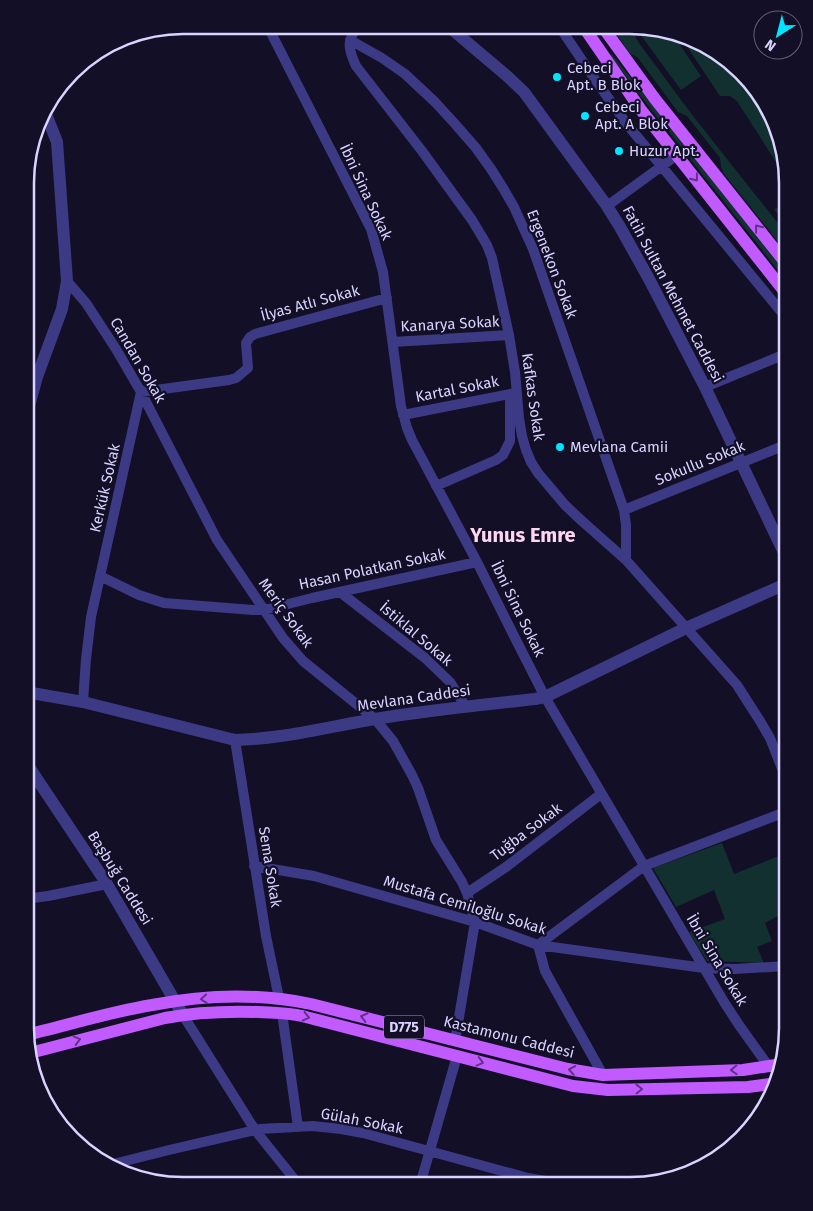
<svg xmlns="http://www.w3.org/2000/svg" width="813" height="1211" font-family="'Fira Sans',sans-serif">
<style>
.green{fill:#12302f}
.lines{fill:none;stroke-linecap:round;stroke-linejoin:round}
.stream{stroke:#0c2248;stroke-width:3}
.minor{stroke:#3d3a85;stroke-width:10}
.tertiary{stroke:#3d3a85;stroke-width:12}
.primary{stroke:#c25bff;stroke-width:12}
.oneway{stroke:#623188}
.poi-dot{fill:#00e5ff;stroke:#130f26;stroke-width:2}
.labels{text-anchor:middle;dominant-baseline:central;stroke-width:4.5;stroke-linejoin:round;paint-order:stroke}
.shield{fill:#130f26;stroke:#9e99be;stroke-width:1}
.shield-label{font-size:14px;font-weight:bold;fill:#d9d4ff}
.poi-label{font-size:15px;fill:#d9d4ff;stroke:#130f26;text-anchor:start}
.street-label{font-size:15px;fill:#d9d4ff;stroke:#130f26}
.district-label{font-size:20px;font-weight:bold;fill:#ffd6f0;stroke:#130f26}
.rim{fill:none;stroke:#d9d4ff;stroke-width:2.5}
</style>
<rect width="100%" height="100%" fill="#130f26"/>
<path class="green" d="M612 26H629L639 43 690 112 788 236V254L725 175 721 167 720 158 687 116 678 112 638 58 628 52Z
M634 26H651L674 36 701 76 681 90Z
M682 39 726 58 776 122 788 181 737 101 730 96H720Z
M612 54 687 149 693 155 788 276V283L642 98 610 55Z
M788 201V228L774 209 783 206Z
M722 843 734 874 786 853 787 911 765 923 772 941 757 947 764 963 707 961 689 932 725 919 714 890 676 907 653 868Z"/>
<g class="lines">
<path class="stream" d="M731 63 778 133"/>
<path class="minor" d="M267 25 371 229 383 272 401 406 407 428 412 440 477 562 514 636 545 697 724 1002 739 1025 769 1067
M359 26C346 39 348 49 356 66L422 151 472 220 487 245 492 258 509 335 515 372 519 418 522 436 526 450 531 462 538 473 565 505 582 521 626 560 737 685 760 721 770 738 785 776 788 787
M559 26 594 78 626 123 788 320
M350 40 382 58 405 74 435 102 456 125 476 148 491 169 503 188 514 207 533 249 624 510 626 525V560
M607 206 677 155
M67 281 86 303 116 349 141 392 217 540 283 638 303 661 375 719 393 741 412 775 418 788 436 840 462 882 467 893 475 922 455 1041
M393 342 509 335
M705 387 788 353
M403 415 515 393
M436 486 496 460 503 455 510 441V394
M624 510 788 444
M100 576 139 595 164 603 253 610H264L312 598 477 562
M340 592 425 658 450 682 466 707
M83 702 86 659 91 617 141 392 229 380 236 378 248 368 246 343 250 337 255 334 387 298
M235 740 266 936 279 998
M254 866 314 876 475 922 538 945 704 968 734 969 788 966
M467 893 506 867 601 794
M25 899 48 896 107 884
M282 1013 298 1127
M183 1015 255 1130 299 1185
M603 1075 545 971 538 945 644 866 788 811
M113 1164 169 1150 260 1129 313 1126 341 1129 363 1133 528 1178 575 1186
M420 1185 457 1056"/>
<path class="tertiary" d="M448 26 507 76 524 92 607 206 620 227 649 279 705 387 788 561
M26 417 37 377 62 309 67 281 57 142 44 109
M26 692 83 702 235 740C282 739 328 727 375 719 428 710 482 705 535 699L545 697 686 628 788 583
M25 761 107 884 183 1015"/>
<path class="primary" d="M583 26 641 110 788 296
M602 26 655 99 788 266
M26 1035C68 1025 110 1012 152 1005 203 995 259 993 311 1004L568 1069 603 1075 743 1070 782 1064
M30 1053 165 1018C196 1012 227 1011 259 1012 274 1013 288 1013 302 1016L573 1086 608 1090 748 1087 778 1083"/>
</g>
<defs><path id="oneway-chevron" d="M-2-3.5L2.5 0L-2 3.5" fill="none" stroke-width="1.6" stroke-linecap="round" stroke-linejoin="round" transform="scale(1.25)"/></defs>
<g class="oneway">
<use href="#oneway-chevron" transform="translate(695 178) rotate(52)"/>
<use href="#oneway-chevron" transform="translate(758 228) rotate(-128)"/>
<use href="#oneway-chevron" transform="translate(204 999) rotate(175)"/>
<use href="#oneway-chevron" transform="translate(306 1017) rotate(13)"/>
<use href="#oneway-chevron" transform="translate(364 1017) rotate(-166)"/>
<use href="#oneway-chevron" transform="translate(77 1040) rotate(-15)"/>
<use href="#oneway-chevron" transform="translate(480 1062) rotate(15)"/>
<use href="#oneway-chevron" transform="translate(572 1070) rotate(-170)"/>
<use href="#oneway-chevron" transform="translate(734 1070) rotate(178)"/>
<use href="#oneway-chevron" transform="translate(639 1089) rotate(-1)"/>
</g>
<g class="poi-dot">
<circle cx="557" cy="77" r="5"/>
<circle cx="585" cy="116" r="5"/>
<circle cx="619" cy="151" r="5"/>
<circle cx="560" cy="447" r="5"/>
</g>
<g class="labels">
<rect class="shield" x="384" y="1015.5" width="40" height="23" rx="4"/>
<g class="shield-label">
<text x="404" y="1027">D775</text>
</g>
<g class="poi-label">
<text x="567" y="68">Cebeci<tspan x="567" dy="17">Apt. B Blok</tspan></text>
<text x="595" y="107">Cebeci<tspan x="595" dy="17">Apt. A Blok</tspan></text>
<text x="629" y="151">Huzur Apt.</text>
<text x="570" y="447">Mevlana Camii</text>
</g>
<g class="street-label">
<text transform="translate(366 192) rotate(65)">İbni Sina Sokak</text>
<text transform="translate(552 264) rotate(69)">Ergenekon Sokak</text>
<text transform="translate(673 294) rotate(62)">Fatih Sultan Mehmet Caddesi</text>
<text transform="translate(310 303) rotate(-15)">İlyas Atlı Sokak</text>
<text transform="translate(450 324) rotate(-3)">Kanarya Sokak</text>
<text transform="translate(138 360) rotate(60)">Candan Sokak</text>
<text transform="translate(457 389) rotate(-11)">Kartal Sokak</text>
<text transform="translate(533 397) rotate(82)">Kafkas Sokak</text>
<text transform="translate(700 463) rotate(-22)">Sokullu Sokak</text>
<text transform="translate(105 488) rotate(-77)">Kerkük Sokak</text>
<text transform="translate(372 569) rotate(-12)">Hasan Polatkan Sokak</text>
<text transform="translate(518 609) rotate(64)">İbni Sina Sokak</text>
<text transform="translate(286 613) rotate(54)">Meriç Sokak</text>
<text transform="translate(416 634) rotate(40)">İstiklal Sokak</text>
<text transform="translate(414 698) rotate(-8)">Mevlana Caddesi</text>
<text transform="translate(526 832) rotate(-37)">Tuğba Sokak</text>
<text transform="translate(270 867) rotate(81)">Sema Sokak</text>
<text transform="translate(120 878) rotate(58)">Başbuğ Caddesi</text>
<text transform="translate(465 905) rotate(17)">Mustafa Cemiloğlu Sokak</text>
<text transform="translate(717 960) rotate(59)">İbni Sina Sokak</text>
<text transform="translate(509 1037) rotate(14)">Kastamonu Caddesi</text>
<text transform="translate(362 1121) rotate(11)">Gülah Sokak</text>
</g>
<g class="district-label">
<text x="523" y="535">Yunus Emre</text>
</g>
</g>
<path d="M0 0H813V1211H0ZM183 34H630A149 149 0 0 1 779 183V1028A149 149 0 0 1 630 1177H183A149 149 0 0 1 34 1028V183A149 149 0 0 1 183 34Z" fill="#130f26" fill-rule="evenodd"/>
<path class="rim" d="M183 34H630A149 149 0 0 1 779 183V1028A149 149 0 0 1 630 1177H183A149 149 0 0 1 34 1028V183A149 149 0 0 1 183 34Z"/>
<g transform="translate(778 35) rotate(216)"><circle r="24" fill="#130f26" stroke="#625e7d"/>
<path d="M0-4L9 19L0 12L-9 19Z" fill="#00e5ff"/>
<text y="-8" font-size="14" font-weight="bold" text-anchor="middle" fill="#d9d4ff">N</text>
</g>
</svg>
